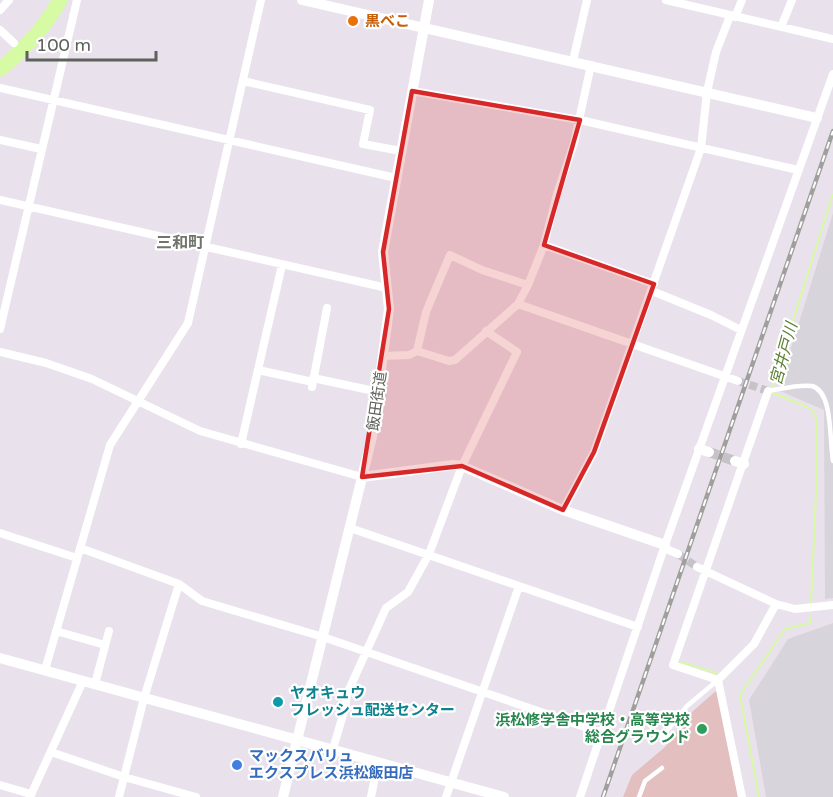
<svg xmlns="http://www.w3.org/2000/svg" width="833" height="797" font-family="'Varela Round','Noto Sans JP',sans-serif">
<style>
.industrial{fill:#d8d4db}
.green{fill:#e3bfc0}
.lines{fill:none;stroke-linecap:round;stroke-linejoin:round}
.stream{stroke:#d7faa4;stroke-width:2}
.river{stroke:#d7faa4;stroke-width:15}
.minor-tunnel{stroke:#c6c2c8;stroke-width:8;stroke-dasharray:8 4;stroke-linecap:butt}
.tertiary-tunnel{stroke:#c6c2c8;stroke-width:10;stroke-dasharray:10 5;stroke-linecap:butt}
.service{stroke:#fff;stroke-width:4.5}
.minor{stroke:#fff;stroke-width:8}
.tertiary{stroke:#fff;stroke-width:10}
.rail-casing{stroke:#9fa09d;stroke-width:4.5}
.rail{stroke:#fff;stroke-width:2;stroke-dasharray:7;stroke-linecap:butt}
.marked{fill:#d62828;fill-opacity:0.2;stroke:#d62828;stroke-width:4.5;stroke-linejoin:round}
.food-dot{fill:#e8710a;stroke:#fff;stroke-width:2}
.culture-dot{fill:#0f9aa8;stroke:#fff;stroke-width:2}
.leisure-dot{fill:#2e9e5b;stroke:#fff;stroke-width:2}
.shop-dot{fill:#3f7fe0;stroke:#fff;stroke-width:2}
.labels{text-anchor:middle;dominant-baseline:central;stroke-width:4.5;stroke-linejoin:round;paint-order:stroke}
.food-label{font-size:15px;font-weight:bold;fill:#c56008;stroke:#fff;text-anchor:start}
.street-label{font-size:15px;fill:#5e625a;stroke:#fff}
.culture-label{font-size:15px;font-weight:bold;fill:#0d838f;stroke:#fff;text-anchor:start}
.leisure-label{font-size:15px;font-weight:bold;fill:#27864d;stroke:#fff;text-anchor:end}
.shop-label{font-size:15px;font-weight:bold;fill:#366cbe;stroke:#fff;text-anchor:start}
.neighbourhood-label{font-size:16px;font-weight:bold;fill:#70746b;stroke:#fff}
.water-label{font-size:16px;font-style:italic;fill:#5c8035;stroke:#fff}
</style>
<rect width="100%" height="100%" fill="#e9e2ec"/>
<path class="industrial" d="M833 213V598L825 599 824 410 778 390Z
M833 623V797H766L749 700 788 639Z"/>
<path class="green" d="M717 690 738 797H623L632 775 665 747 693 711Z"/>
<g class="lines">
<path class="stream" d="M811 603 816 493V418L812 410 807 407 773 393 771 390 833 194
M681 662 716 673
M759 797 740 695 785 629 810 623V617"/>
<path class="river" d="M0 69C24 50 45 27 60 0"/>
<path class="minor-tunnel" d="M738 381 768 391
M678 554 697 567"/>
<path class="tertiary-tunnel" d="M709 452 735 461"/>
<path class="service" d="M768 391C781 389 799 384 812 386 833 392 829 437 833 461
M662 737 687 706 718 680
M639 797 645 781 662 768"/>
<path class="minor" d="M666 0 833 39
M0 10 9 0
M735 17 742 0
M781 27 792 0
M0 30 14 43
M573 61 587 0
M243 81 370 110 363 144 401 151
M0 88 396 178
M412 91 580 120 798 170
M0 140 41 149
M0 200 387 288
M544 245 654 284
M652 291 711 315 741 330
M518 304 738 381
M0 329 77 0
M417 351 426 312 450 255 482 270 528 285
M0 352 46 363 92 379 200 431 362 477
M383 356 409 355 417 351 449 361 455 360 518 304 528 285 544 245 557 194 574 143 591 65
M258 370 313 382
M313 378 379 392
M312 387 327 308
M241 444 282 265
M563 510 594 452 701 148 707 92 716 52 730 16
M350 528 638 627
M0 533 77 558
M80 548 179 584 202 601 323 637 602 733
M664 548 678 554
M697 567 776 604 795 609 833 605
M56 631 105 645
M45 670 110 445 188 323 261 0
M718 680 673 665 768 391
M718 680 742 797
M718 680 754 644 776 604
M95 684 109 631
M333 749 345 708 347 694 386 608 408 592 429 554 462 466 517 352 486 331
M51 752 124 777 196 797
M0 785 31 794
M30 797 83 681
M119 797 144 698 179 584
M371 797 378 762
M446 797 519 586
M580 797 665 545 833 74"/>
<path class="tertiary" d="M302 0 817 118
M699 449 709 452
M735 461 744 464
M362 477 453 465 462 466 563 510 665 545
M0 658 504 797
M283 797 372 437 389 309 383 252 429 0"/>
<g class="rail-casing">
<path id="rail" d="M603 797 833 131"/>
</g>
<use href="#rail" class="rail"/>
</g>
<path class="marked" d="M412 91 580 120 544 245 654 284 594 452 563 510 462 466 362 477 389 309 383 252Z"/>
<circle class="food-dot" cx="353" cy="21" r="6"/>
<circle class="culture-dot" cx="278" cy="702" r="6"/>
<circle class="leisure-dot" cx="702" cy="729" r="6"/>
<circle class="shop-dot" cx="237" cy="765" r="6"/>
<g class="labels">
<g class="food-label">
<text x="365" y="21">黒べこ</text>
</g>
<g class="street-label">
<text transform="translate(377 401) rotate(-82)">飯田街道</text>
</g>
<g class="culture-label">
<text x="290" y="693">ヤオキュウ<tspan x="290" dy="17">フレッシュ配送センター</tspan></text>
</g>
<g class="leisure-label">
<text x="690" y="720">浜松修学舎中学校・高等学校<tspan x="690" dy="17">総合グラウンド</tspan></text>
</g>
<g class="shop-label">
<text x="249" y="756">マックスバリュ<tspan x="249" dy="17">エクスプレス浜松飯田店</tspan></text>
</g>
<g class="neighbourhood-label">
<text x="180" y="243">三和町</text>
</g>
<g class="water-label">
<text transform="translate(784 354) rotate(-75)">宮井戸川</text>
</g>
</g>
<path d="M27 51v9h129v-9" fill="none" stroke="#5e625a" stroke-width="3"/>
<text x="36" y="51" font-size="18" fill="#5e625a" stroke="#ffffff" stroke-width="4.5" paint-order="stroke">100 m</text>
</svg>
